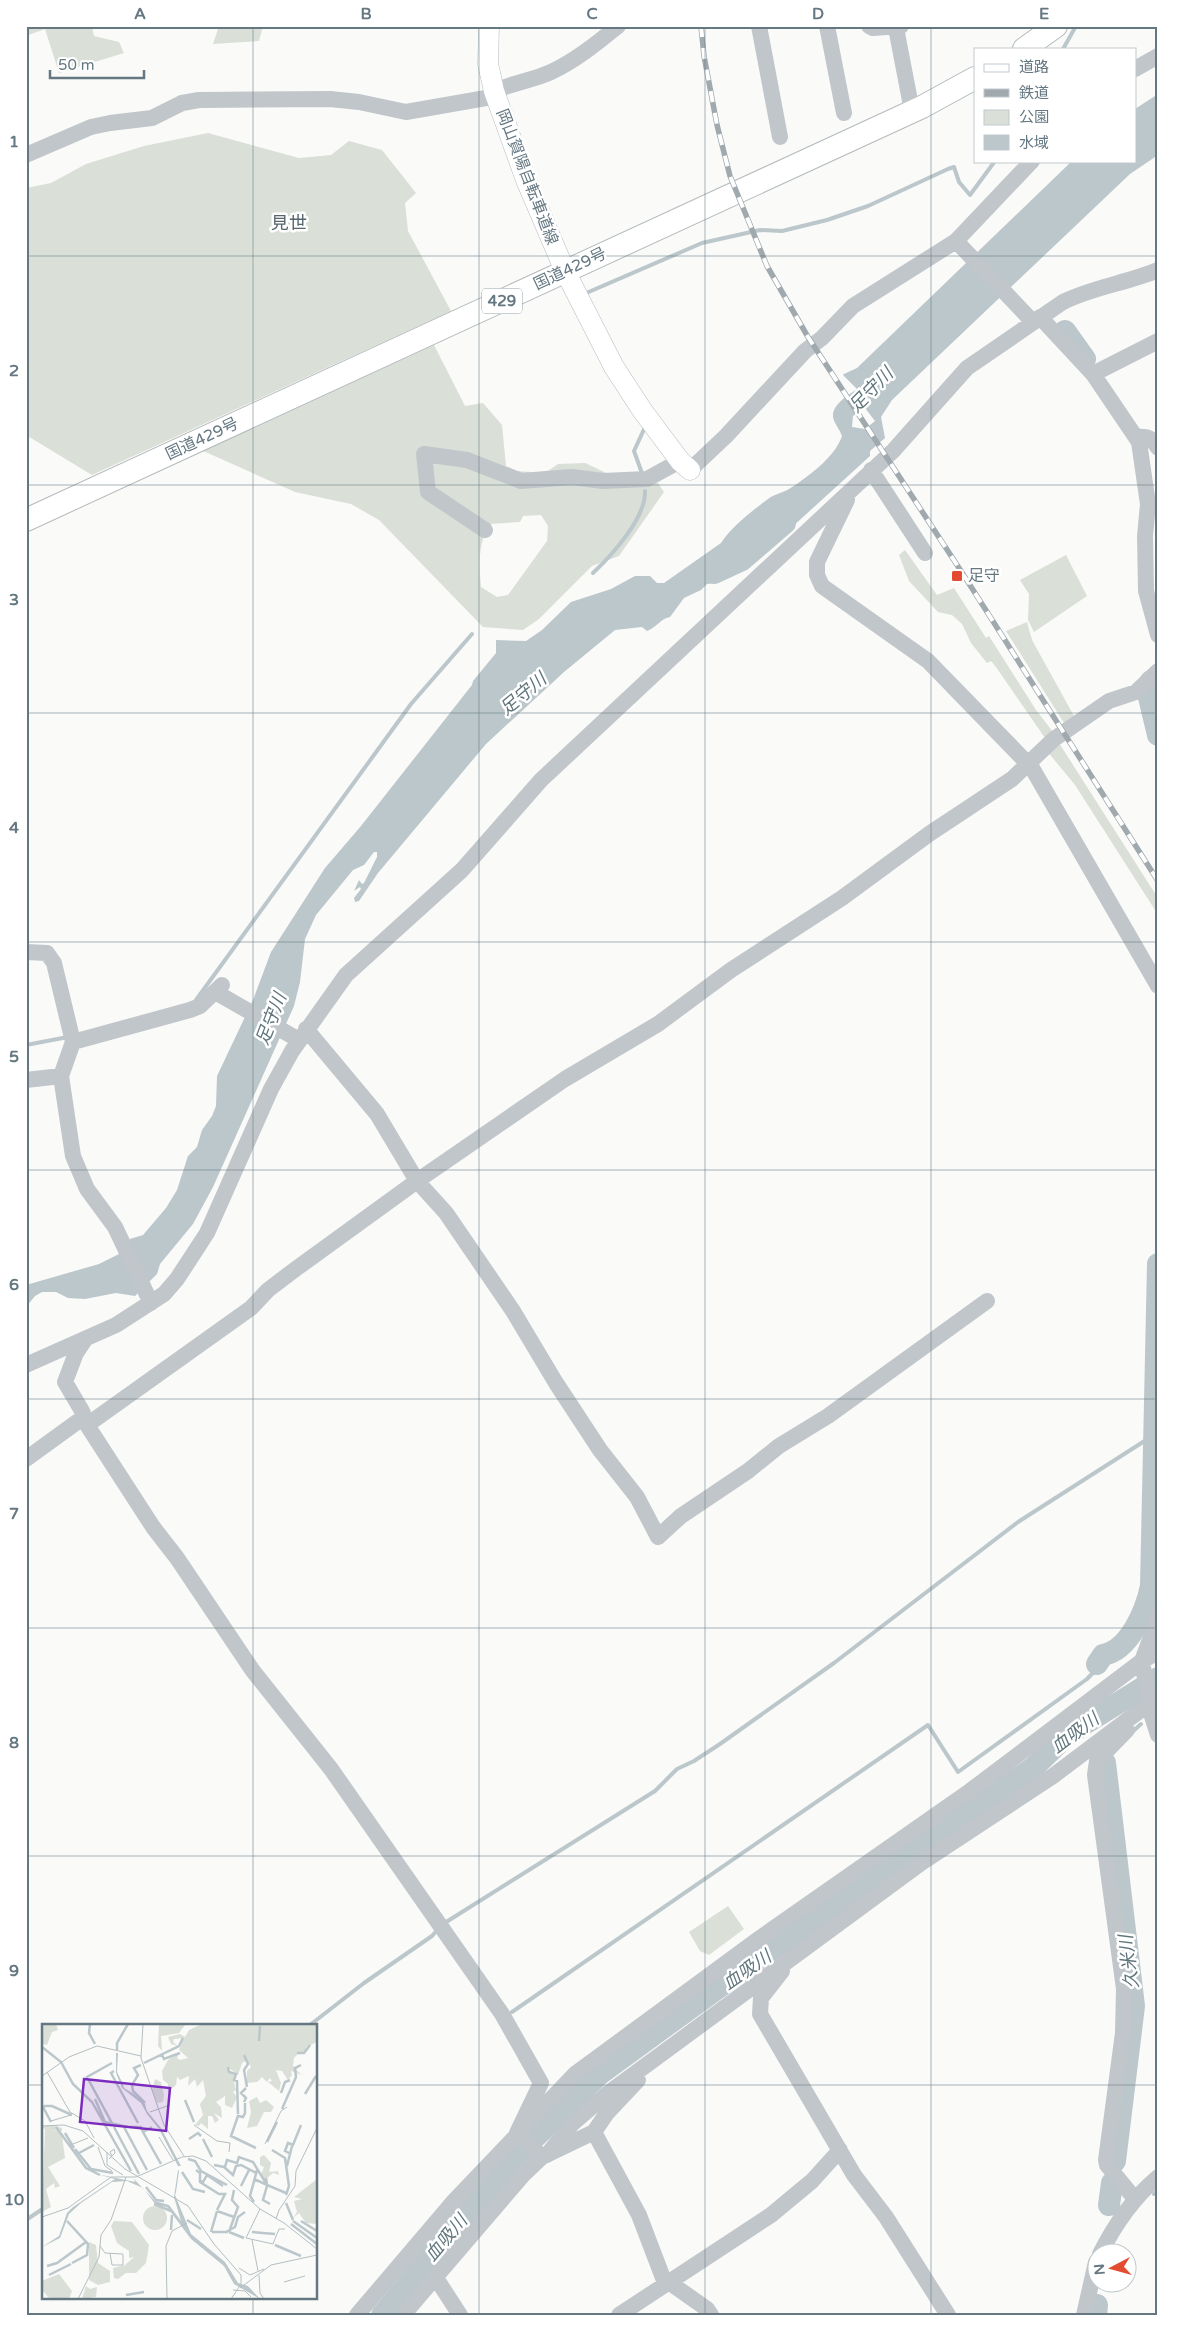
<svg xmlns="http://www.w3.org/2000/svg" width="1184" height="2341" font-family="'Varela Round','Noto Sans JP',sans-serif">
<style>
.green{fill:#dadfd7;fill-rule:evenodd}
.water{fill:#bbc7cb;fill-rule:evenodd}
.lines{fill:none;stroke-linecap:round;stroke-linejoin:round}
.stream{stroke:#bbc7cb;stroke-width:4}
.river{stroke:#bbc7cb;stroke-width:22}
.major-casing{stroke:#b5bbbe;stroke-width:21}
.highway-casing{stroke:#b4babd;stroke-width:24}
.minor{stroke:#c1c6ca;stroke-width:16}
.major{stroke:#fff;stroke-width:20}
.highway{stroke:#fff;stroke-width:22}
.rail-casing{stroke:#a0a9ae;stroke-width:5.5}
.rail{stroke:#fff;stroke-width:4;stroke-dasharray:11;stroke-linecap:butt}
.grid{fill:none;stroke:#657882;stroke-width:1;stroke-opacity:0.55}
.poi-dot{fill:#e24c30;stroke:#fff;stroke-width:2}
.labels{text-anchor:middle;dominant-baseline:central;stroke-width:5;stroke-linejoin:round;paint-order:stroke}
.shield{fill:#fff;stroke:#93a0a8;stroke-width:1}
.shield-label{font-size:15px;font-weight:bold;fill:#657882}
.street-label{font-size:16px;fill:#657882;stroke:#fff}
.poi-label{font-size:16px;fill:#657882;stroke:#fff;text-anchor:start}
.neighbourhood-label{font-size:18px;fill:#57656d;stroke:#fff}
.water-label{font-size:18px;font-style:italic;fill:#60767c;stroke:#fff}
.inset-river{fill:none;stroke:#bbc7cb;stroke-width:2.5}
.inset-road{fill:none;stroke:#b5bec2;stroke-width:1}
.view{fill:#7b2cbf;fill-opacity:0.15;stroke:#7b2cbf;stroke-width:2.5}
.inset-edge{fill:none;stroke:#657882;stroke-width:2.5}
.neatline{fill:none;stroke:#657882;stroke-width:2}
.grid-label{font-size:16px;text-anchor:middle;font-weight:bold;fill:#657882}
</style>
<rect width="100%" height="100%" fill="#fafaf8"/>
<path class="green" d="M26 26H92L94 36 119 42 124 53 59 73 45 29 26 36Z
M219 26H263L259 41 213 44Z
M208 133 299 158 331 155 349 141 382 150 416 193 405 203 408 231 451 311 92 475 26 435V188L51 183 86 164 144 146Z
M434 345 465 406 483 403 502 425 506 466 517 471 545 473 558 464 585 463 630 484 658 483 664 492 619 556 592 566 539 619 523 630 483 627 379 520 351 504 295 492 201 450ZM541 515 548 526 547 541 508 595 497 597 481 587C479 564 478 545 489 524L520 522 523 516Z
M905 550 937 595 954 588 986 638 989 636 1036 710 1053 732 1045 738 996 667 991 661 987 663 971 643 962 624 952 615 938 612 909 581 899 555Z
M1066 555 1087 596 1034 632 1028 620 1029 594 1020 580Z
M1027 622 1032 640 1074 716 1064 723 1006 631Z
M1059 743 1156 895 1155 910 1075 785 1047 751Z
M728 1906 744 1929 709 1955 700 1951 689 1932Z"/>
<path class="water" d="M1158 94V155L1130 174 892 400 881 417 885 438 870 451V456L769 548H765L762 540C745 538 745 556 739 565 732 577 719 583 707 584L701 590 684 598 670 617C660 619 656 628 647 631L642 627 615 630 564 672 486 744 378 873 359 901 355 902 354 898 361 889 360 887 354 891 359 880 362 884 364 883 377 857V852H374L364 865 353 870 316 915 305 939 300 982 294 1006 213 1187 193 1224 160 1264 157 1274 135 1296 116 1293 85 1299 68 1298 56 1292H42L35 1296 26 1307V1285L99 1264 121 1253 130 1239 143 1235 166 1208 177 1190 188 1156 197 1147 202 1130 212 1116 216 1106 217 1076 253 1000 271 952 325 868 361 826 472 685 473 681 496 653V640L526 641 542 630 571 602 611 589 635 576H650L657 583H664L721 543C732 526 752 511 768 499 774 494 783 493 789 489 808 477 835 457 842 436 840 430 834 423 833 417 832 404 849 395 857 389L843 375 844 374 857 368 1072 161H1135V109ZM865 408 875 421 865 429 852 427 853 416Z"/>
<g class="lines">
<path class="stream" d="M1063 49 1076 26
M584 294 702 243 760 230 782 231 827 220 868 206 948 169 954 167 959 182 970 195 995 161
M643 476 634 451 646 425
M593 573C612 555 646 518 645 491
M196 1000 411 704 472 634
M26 1045 68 1037
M1131 1733 1141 1724
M1105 1767 1107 1757
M443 1924 655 1791 677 1769 694 1761 720 1744 834 1663 1018 1522 1157 1433
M512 2012 928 1725 958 1772 1087 1679 1112 1653
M310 2025 364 1983 432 1936 438 1929
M1154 2194 1158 2191
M26 2220 44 2208"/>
<path class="river" d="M1065 331 1085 359
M714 573 742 560 785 523
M1158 677 1151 681 1147 689 1158 735
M1097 1664 1103 1655C1130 1650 1146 1610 1151 1586L1158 1264
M1105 1763 1134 2006 1115 2161
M1109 2205 1112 2183
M382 2315 510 2162 601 2073 744 1969 1034 1767 1067 1735 1158 1678
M1096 2315 1097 2305"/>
<g class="major-casing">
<path id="major" d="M489 26 488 64 494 91 526 180 565 271 614 367 642 410 680 461 690 470"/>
</g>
<g class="highway-casing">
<path id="highway" d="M1024 49 1056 26
M26 520 922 107 975 78"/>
</g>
<path class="minor" d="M759 26 780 137
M827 26 844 113
M869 26 873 28 901 26
M896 28 912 111
M1135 69 1158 56
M26 155 91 127 110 123 152 118 182 103 199 100 330 99 359 102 406 112 486 98C503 83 530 82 551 72 575 61 597 43 618 26
M956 241 1033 322
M1040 317 1093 374 1139 442 1148 504 1145 536 1146 591 1158 635
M1093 374 1158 341
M1136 437C1148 436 1152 438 1158 448
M690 470 726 436 805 351 822 338 853 306 956 241 1032 161
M871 470 925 553
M847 500 817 562V575L822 586 928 661 1032 768 1158 986
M485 530 428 492 424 454 467 460 521 481 572 477 603 481 647 479 680 461
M26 952 47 953 54 963 73 1042 61 1076 73 1156 87 1189 115 1227 151 1303
M217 993 299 1040
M306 1029 377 1114 417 1181 446 1213 513 1311 556 1383 600 1450 637 1497 658 1537 681 1516 748 1471 779 1446 828 1416 987 1301
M73 1042 190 1010 200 1006 222 985
M26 1080 61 1076
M84 1341 76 1353 65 1382 82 1411 87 1425 153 1527 177 1558 253 1671 331 1769 502 2014 541 2083 517 2133 542 2157
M26 1365 116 1325 164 1294 177 1279 207 1233 271 1089 292 1051 346 975 462 870 541 780 893 451 967 368 1063 302C1093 287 1127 283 1158 270
M87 1425 251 1308 268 1290 297 1268 417 1181 565 1079 658 1024 731 970 842 898 929 834 1012 779 1054 739 1109 701 1136 692 1158 671
M26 1459 77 1422 85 1419
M1158 1613 1155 1626 1142 1661 1151 1713 1158 1735
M1127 1730 1097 1761 1095 1775 1124 1989 1123 2033 1106 2160 1107 2165 1135 2199
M782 1971 761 1998 760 2014 854 2175 886 2217 948 2315
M594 2132 639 2215 663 2278 707 2309 711 2315
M547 2155 572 2124 607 2094 921 1863 1053 1776 1158 1697
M1100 2254C1115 2224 1132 2199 1158 2177
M436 2278 460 2315
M357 2315 454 2201 575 2074 760 1938 970 1791 1142 1661 1158 1652
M403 2315 523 2175 542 2157 594 2132 607 2113 638 2080
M619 2315 771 2215 812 2181 840 2150
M1084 2315 1096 2262"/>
<use href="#major" class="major"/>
<use href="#highway" class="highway"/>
<g class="rail-casing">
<path id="rail" d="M701 26 704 56 717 125 730 176 767 266 808 337 961 571 1158 881"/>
</g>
<use href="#rail" class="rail"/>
</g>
<path class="grid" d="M253 26V2025M479 26V2315M705 26V2315M931 26V2315M26 256H1158M26 485H1158M26 713H1158M26 942H1158M26 1170H1158M26 1399H1158M26 1628H1158M26 1856H1158M26 2085H44M316 2085H1158M253 2297V2315"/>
<rect class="poi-dot" x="951" y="570" width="12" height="12" rx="2.5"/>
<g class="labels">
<rect class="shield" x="482" y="288.5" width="40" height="25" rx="4"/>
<g class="shield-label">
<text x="502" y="301">429</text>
</g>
<g class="street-label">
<text transform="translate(527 177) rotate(69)">岡山賀陽自転車道線</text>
<text transform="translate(570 269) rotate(-25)">国道429号</text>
<text transform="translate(202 439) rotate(-25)">国道429号</text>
</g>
<g class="poi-label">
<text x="968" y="576">足守</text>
</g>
<g class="neighbourhood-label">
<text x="289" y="223">見世</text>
</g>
<g class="water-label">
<text transform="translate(871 390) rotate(-46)">足守川</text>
<text transform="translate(523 694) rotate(-40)">足守川</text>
<text transform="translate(271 1019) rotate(-69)">足守川</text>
<text transform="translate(1075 1733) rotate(-37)">血吸川</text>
<text transform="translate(1129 1962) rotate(-97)">久米川</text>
<text transform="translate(747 1970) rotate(-35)">血吸川</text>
<text transform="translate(446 2238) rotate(-50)">血吸川</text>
</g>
</g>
<g transform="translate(42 2024)">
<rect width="275" height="275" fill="#fafaf8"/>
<path d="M0 0H14L16 6 10 8 5 21 1 20ZM117 0H148L143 1 137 9 119 12 120 27 116 22ZM160 0H275V18L264 23 263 30H256L252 34 251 42 254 44 259 41 254 46 260 51 249 47 250 51 246 56 240 47 234 46 239 59 237 67 226 58 230 57 228 54 225 58 220 53 215 58 205 59V47L209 43 205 36 200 39 196 51 187 44 186 48 194 52 191 54 194 66 191 68 195 73 190 84 183 81V72L174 78 179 83 180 94 172 89 177 96 173 99 170 92H166V105L159 99 157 102 153 101 161 91 158 80 164 72 161 56 155 63 153 55 146 62 147 52 138 56 135 53 134 61 126 68V60L121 56 120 47 126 36 137 29 135 34 138 36 146 34 137 26 142 14 132 15 131 18 136 22 129 20 126 13 138 10 143 13 147 6ZM113 55 119 58 122 71 121 78 115 79 110 66ZM215 73 218 79 224 76 232 83 229 88H222L215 102 205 104 209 88 207 77ZM10 101 20 104V107L8 106 16 107 20 112 23 134 6 143 18 162 13 164 12 159 4 165 9 183 0 188 3 106 0 102ZM222 131 229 139 227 148 236 147 237 151 231 149 223 156 219 150 222 143 218 141V133ZM275 155V200L264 199 257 189 251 194 255 188 252 177 260 175 252 173ZM101 194a12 12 0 1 1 24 0a12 12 0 1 1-24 0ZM72 197 90 198 107 221 104 239 94 249H84L76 255 72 254 71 244 83 241 92 233 87 234V227L75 219 69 202ZM47 218 54 221 56 239 68 247V258L56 261 47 256ZM17 250 30 267 27 275H8L0 266V257ZM44 262 48 265 55 263 54 273 40 275Z" fill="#dadfd7"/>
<path d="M74 29H76L75 48 81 60 82 64 92 70 103 80 105 87 119 104 139 142H136L117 105 105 90 99 79 80 64 74 49ZM136 146 137 147 134 168 133 171 149 210 183 238 196 259 206 262 218 275 192 260 182 242 149 215 125 183 114 181 101 164 85 157 70 158 39 179 27 190 18 214 0 223 17 212 25 189 31 183 73 155 55 150 93 158 92 155 113 177 127 181 139 197 132 173Z" fill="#bbc7cb"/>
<path class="inset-river" d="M48 0 47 9 53 20M217 17 218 2M0 23 19 38 31 60 50 78 89 147M75 26V19L86 0M255 29H262L268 21M120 31 122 35 138 29M202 31 206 40 202 46 205 63M70 39 45 53 71 101M102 39 137 22 141 14M99 41 92 44 96 51 90 61 91 67 103 79M186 43 187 48 194 50 192 56 195 57 196 90M72 47 69 49 96 99M239 69 243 58 248 56M263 70 274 52M53 75 63 98M143 76 152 98M202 78 204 74 199 69 204 64M203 79V89L201 93 196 92 189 112 214 124M0 81 9 98M2 82H10L30 91M240 85 254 53 253 44 259 41M63 98 86 103M14 103 44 144 58 151M72 103 97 150M82 103 105 146M88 103H99L101 108 110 103M101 108 119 140M23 109 32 124M147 115 156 109 159 112M161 115 170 133M225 118 235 98M33 125 49 145 71 149M230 126 243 134 247 162 244 171M37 129 52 121M247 129 243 127 246 119 251 121 259 101M146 135 153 137 159 147 185 161M172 141 182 143 191 151 194 142 199 141 214 149M245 142 250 122M183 143 185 136 195 139 197 133 211 138 225 161 244 169M154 146 158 149V158L177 170H183L175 186M140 148 151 165 163 168M212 155 225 161 224 154M157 156 161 158 165 151 181 162M199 162 207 146M225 162 221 176 228 180M104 163 114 176 122 177M212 178 208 172 215 146M244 179 251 196M112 180 129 187M175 187 192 193M145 196 159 205M25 197 46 220 45 231 30 239M251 197 275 214M259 197 275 207M249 200 275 220M188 205 196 183 190 176 192 166M129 206 130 191M169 208 175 187M170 208H186M184 208 193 203 196 193 203 188M187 208 202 214M210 208 233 210M233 221 259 232M5 242 15 239 44 218M7 251 29 240M84 271 102 268"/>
<path class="inset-road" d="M101 0 99 34 122 101 142 132M5 48 28 88 43 97 52 114M0 52 27 33 55 22 99 32M108 88 128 81M9 97 29 91M152 101 175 117 188 119 187 128M0 102 22 101 41 107 83 145 146 182 172 220 199 251V260L189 275M117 113 131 136M31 120 46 114M223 120 239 87 245 83M56 123 63 142 70 147M65 128V141L81 151M67 135 73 129 72 125 68 128 70 132M218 185 204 214 231 220 237 205H243M0 193 26 184 69 153H94L140 133 151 132 164 137 218 185 242 199 275 225M234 195 237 186 253 162 254 147 275 104M210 216 216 247M58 222 63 229 81 230V241H70L68 229M197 244 208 251 222 245M217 251 218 269 222 275M242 258 263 252M198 264 229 241 275 231M191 266 203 267 209 273M36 275 57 233 59 211 69 196 84 153M125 275 124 222 130 207 145 199"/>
<path class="view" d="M42 55 128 64 124 107 38 98Z"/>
<rect width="275" height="275" class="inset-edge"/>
</g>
<rect width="1184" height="2341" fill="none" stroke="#ffffff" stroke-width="55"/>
<rect x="974" y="48" width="162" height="115" fill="#ffffff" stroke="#c1c9cd"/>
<rect x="984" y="64" width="25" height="8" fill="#ffffff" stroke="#c1c9cd"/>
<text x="1019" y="72" font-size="15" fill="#657882">道路</text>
<rect x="984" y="89" width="25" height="8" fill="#a0a9ae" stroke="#c1c9cd"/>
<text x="1019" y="98" font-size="15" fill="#657882">鉄道</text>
<rect x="984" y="110" width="25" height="15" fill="#dadfd7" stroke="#c1c9cd"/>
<text x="1019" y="122" font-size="15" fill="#657882">公園</text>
<rect x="984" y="135" width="25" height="15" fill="#bbc7cb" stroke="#c1c9cd"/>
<text x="1019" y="148" font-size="15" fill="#657882">水域</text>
<g transform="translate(1112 2268) rotate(264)"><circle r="24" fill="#ffffff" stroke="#c1c9cd"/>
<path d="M0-4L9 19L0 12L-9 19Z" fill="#e24c30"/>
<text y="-8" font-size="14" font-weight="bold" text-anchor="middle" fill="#657882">N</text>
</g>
<path d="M50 70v8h94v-8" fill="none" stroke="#657882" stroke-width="2.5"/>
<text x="58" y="70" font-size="15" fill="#657882" stroke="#ffffff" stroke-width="4" paint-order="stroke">50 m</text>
<rect x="28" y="28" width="1128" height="2286" class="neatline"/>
<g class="grid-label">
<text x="140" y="19">A</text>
<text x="366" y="19">B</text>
<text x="592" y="19">C</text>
<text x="818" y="19">D</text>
<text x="1044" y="19">E</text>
<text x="14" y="147">1</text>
<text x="14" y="376">2</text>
<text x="14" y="605">3</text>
<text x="14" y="833">4</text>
<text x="14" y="1062">5</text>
<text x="14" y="1290">6</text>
<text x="14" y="1519">7</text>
<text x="14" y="1748">8</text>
<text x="14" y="1976">9</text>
<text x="14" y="2205">10</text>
</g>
</svg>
